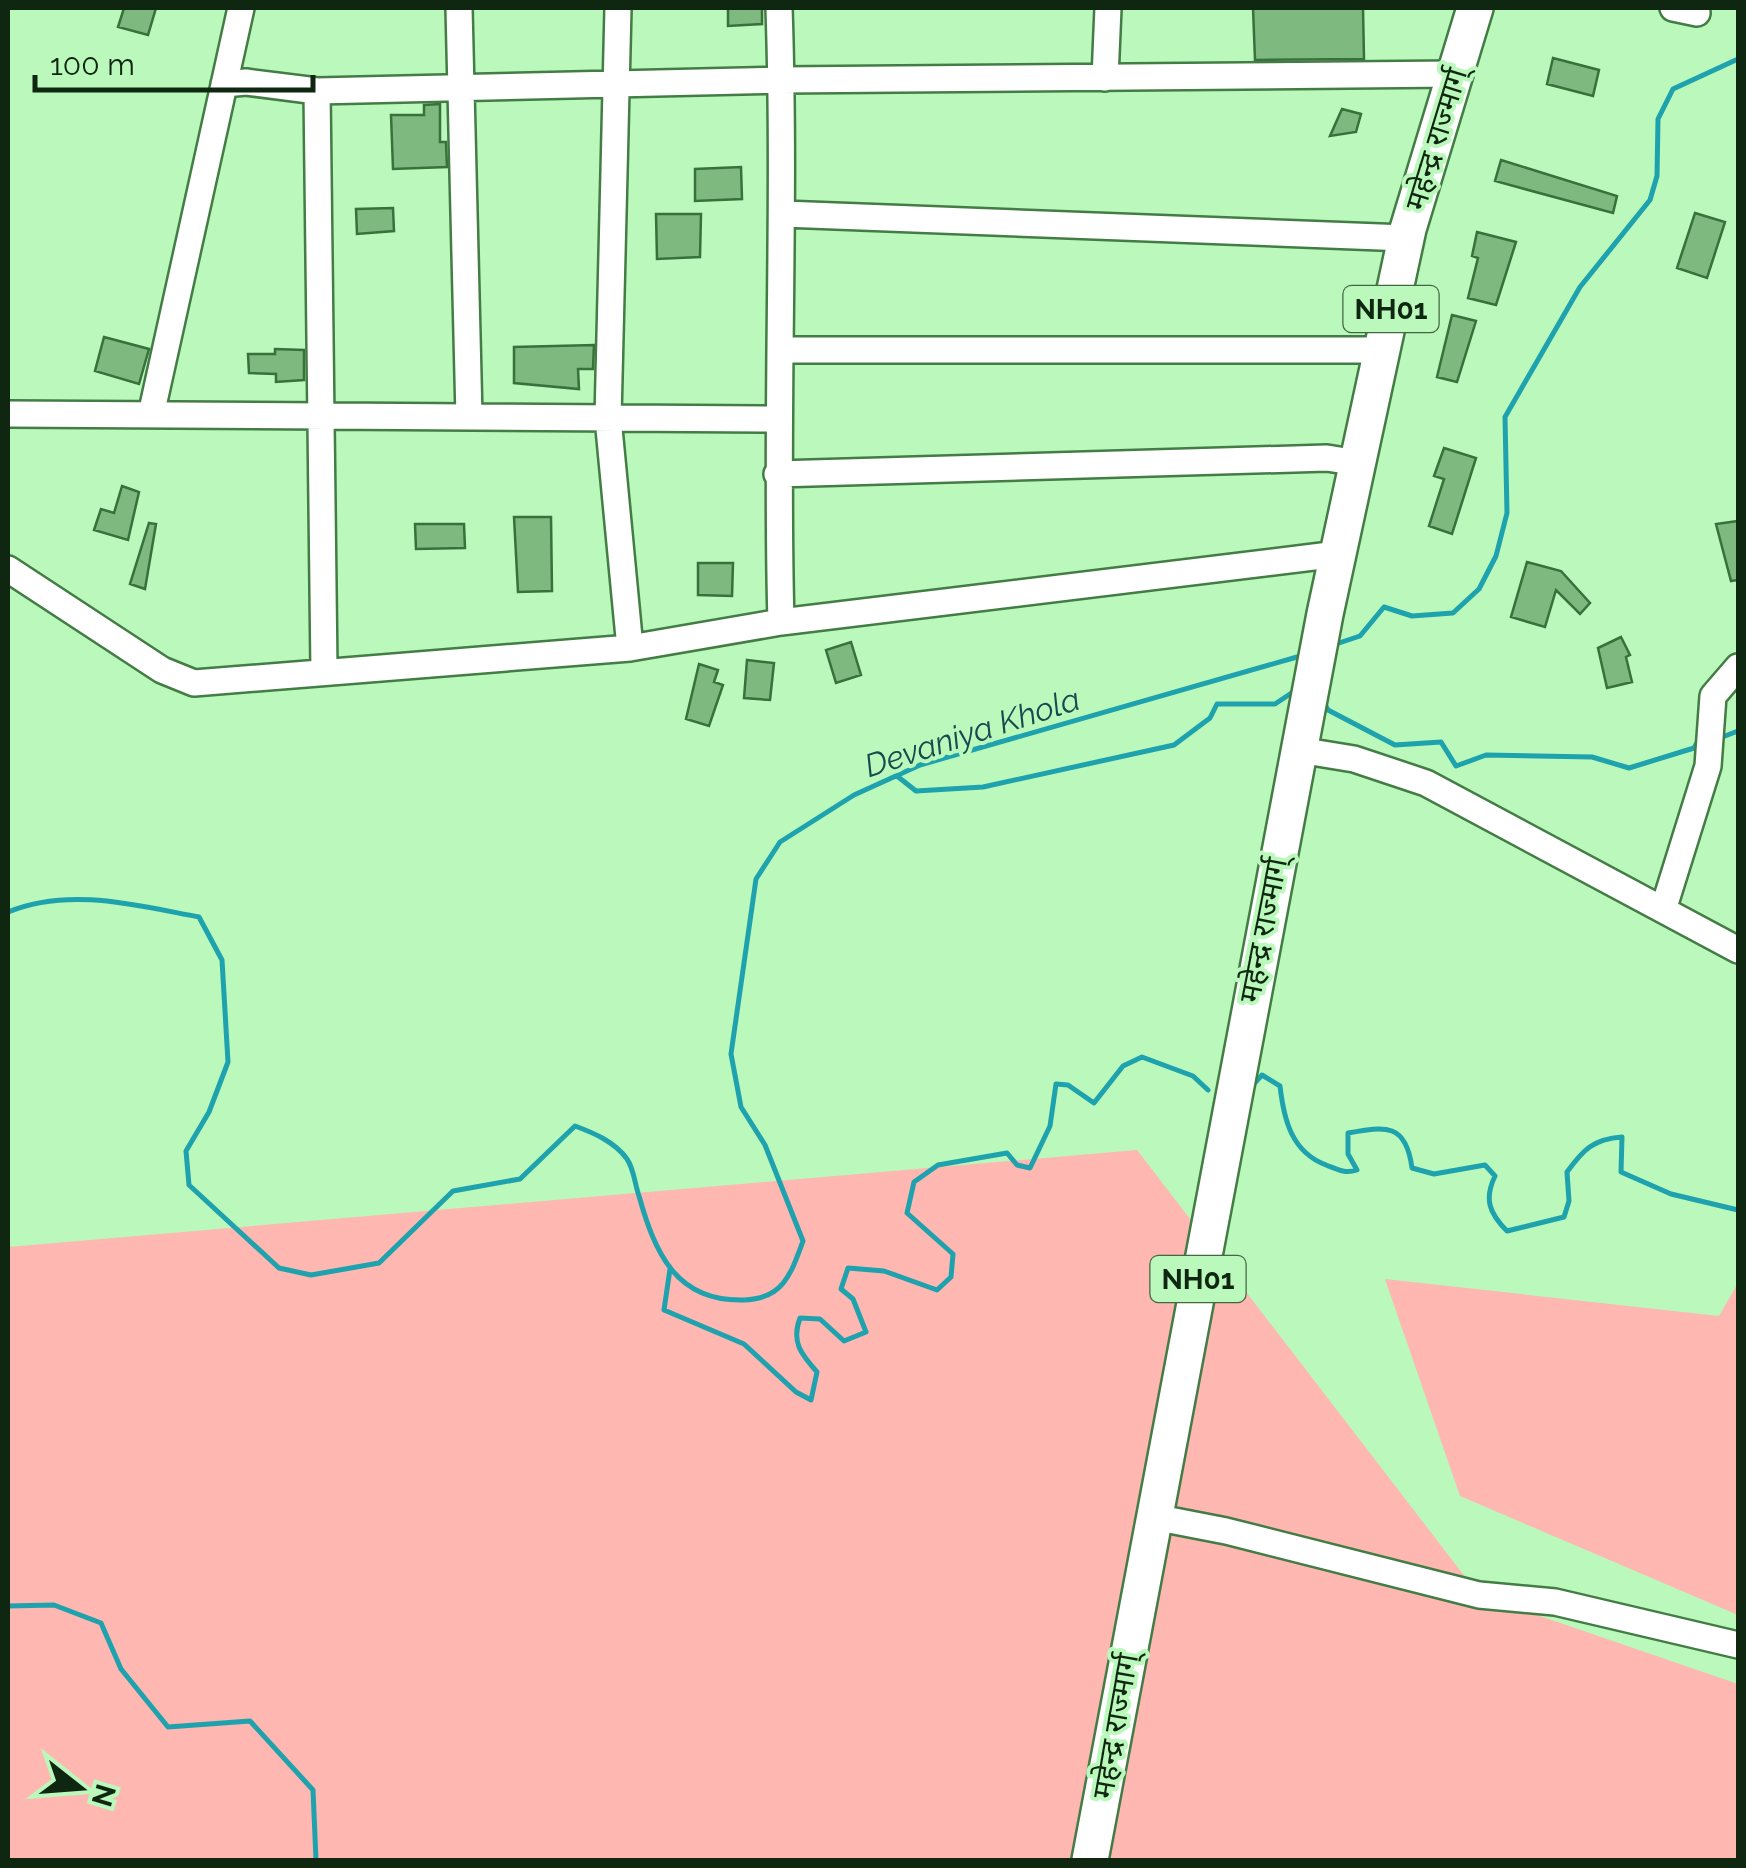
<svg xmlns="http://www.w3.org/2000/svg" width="1746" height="1868" font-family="Raleway,'Noto Sans Devanagari',sans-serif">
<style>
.green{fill:#feb7b1}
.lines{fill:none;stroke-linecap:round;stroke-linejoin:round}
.stream{stroke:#1ea2ae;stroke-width:5}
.building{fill:#7eb97f;stroke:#38713b;stroke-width:2.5}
.minor-casing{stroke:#437c45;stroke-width:30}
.highway-casing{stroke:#437c45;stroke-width:40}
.minor{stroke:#fff;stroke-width:25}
.highway{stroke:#fff;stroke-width:35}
.labels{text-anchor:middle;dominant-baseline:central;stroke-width:8;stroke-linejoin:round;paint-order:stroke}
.shield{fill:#bbf8bb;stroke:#436643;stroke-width:2.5}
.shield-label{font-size:28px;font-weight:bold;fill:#0f2710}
.street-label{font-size:30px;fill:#0f2710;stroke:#bbf8bb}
.water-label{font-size:32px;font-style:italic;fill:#154a4f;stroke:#bbf8bb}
</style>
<rect width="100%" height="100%" fill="#bbf8bb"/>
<path class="green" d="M1137 1150 1479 1595 1738 1684V1860H8V1247Z
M1385 1279 1719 1316 1738 1283V1615L1460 1496Z"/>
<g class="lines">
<path class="stream" d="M1333 645 1360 636 1384 607 1412 616 1453 613 1479 589 1496 556 1507 513 1505 417 1580 287 1650 200 1657 176 1658 119 1673 89 1738 59
M1323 701 1328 710 1395 745 1441 742 1456 766 1486 755 1592 757 1629 768 1694 748 1699 739
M1725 736 1738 731
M897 776 916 791 983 787 1174 745 1210 718 1217 704H1275L1296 690
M8 912C69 887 135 905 199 917L222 960 228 1062 209 1112 186 1151 189 1185 279 1268 311 1275 379 1263 453 1191 520 1179 575 1126C594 1133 615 1142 627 1159 634 1169 635 1185 639 1196 655 1253 676 1302 744 1300 783 1299 791 1274 803 1241L765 1145 741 1107 731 1054 756 879 780 842 854 795 920 765 1297 657
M1251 1087 1262 1075 1280 1086C1284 1121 1292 1152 1326 1165 1339 1170 1345 1174 1357 1170L1348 1154V1133C1386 1126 1406 1123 1412 1168L1434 1174 1485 1165 1495 1176C1484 1199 1489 1213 1507 1231L1564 1217 1569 1201 1567 1172C1583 1150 1593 1139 1622 1137L1621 1172 1671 1194 1738 1210
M670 1269 664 1310 744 1344 796 1392 811 1400 817 1372C801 1354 791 1342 800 1318L820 1319 844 1341 866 1332 853 1299 841 1289 848 1268 884 1271 937 1290 951 1277 953 1254 907 1213 914 1182 938 1165 1007 1153 1017 1165 1030 1168 1050 1126 1056 1084 1068 1085 1094 1103 1123 1066 1142 1057 1193 1076 1208 1090
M8 1606 54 1605 101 1623 121 1669 168 1727 250 1721 313 1790 316 1860"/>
</g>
<path class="building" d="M124 8H156L148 35 118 27Z
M728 8H762V24L728 26Z
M1253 8H1363L1364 59 1255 60Z
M1553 58 1599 70 1593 96 1547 84Z
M440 104V142H446L447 167 393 169 391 115H424V105Z
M1342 109 1361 114 1356 132 1330 136Z
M1501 160 1617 196 1613 213 1495 181Z
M741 167 742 199 695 201V169Z
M393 208 394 231 357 234 356 209Z
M1695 213 1725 222 1707 278 1677 268Z
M656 214H701L700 257 657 259Z
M1477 232 1516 242 1496 305 1468 298 1478 258 1472 256Z
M1452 315 1476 321 1457 382 1437 377Z
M104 337 149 349 139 384 95 371Z
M594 345 593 369H578L579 389 514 383V347Z
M275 349 304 350V380L276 382V374L249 373 248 354H275Z
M1444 448 1476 458 1452 534 1429 526 1444 479 1434 476Z
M122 486 139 492 128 540 94 530 101 509 114 513Z
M514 517H551L552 591 518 592Z
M1738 521V580L1731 581 1716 524Z
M149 523 156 524 145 589 130 584Z
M415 524H464L465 548 416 549Z
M1527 562 1561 571 1590 603 1580 614 1556 590 1545 627 1511 617Z
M698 563H733L732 596 698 595Z
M1621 637 1630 655 1626 657 1632 682 1607 688 1598 648Z
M851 642 861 675 836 683 826 650Z
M747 660 774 663 770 700 744 698Z
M699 664 718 670 714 682 723 685 709 726 686 719Z"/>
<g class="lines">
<g class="minor-casing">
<path id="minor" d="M459 8 469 417
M618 8 608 418 630 648
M779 8C786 212 775 417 781 622
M1673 8 1697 13
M1105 78 1108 8
M224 84 246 82 317 91 781 80 1455 74
M317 91 324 670
M783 214 1406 238
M780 350H1382
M8 414 778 419
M151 415 241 8
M777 474 1327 458 1358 463
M8 569 162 670 194 683 630 648 781 622 1338 554
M1299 750 1354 759 1426 783 1738 950
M1664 907 1708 766 1713 696 1738 667
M1154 1517 1226 1531 1479 1595 1555 1602 1738 1645"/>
</g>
<g class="highway-casing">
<path id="highway" d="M1090 1860 1325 614 1408 229 1475 8"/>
</g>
<use href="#minor" class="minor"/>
<use href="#highway" class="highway"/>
</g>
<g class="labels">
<g class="shield">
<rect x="1343.5" y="286" width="95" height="46" rx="8"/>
<rect x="1150.5" y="1256" width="95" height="46" rx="8"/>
</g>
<g class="shield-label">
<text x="1391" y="309">NH01</text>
<text x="1198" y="1279">NH01</text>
</g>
<g class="street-label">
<text transform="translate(1436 139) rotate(-73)">महेन्द्र राज्मार्ग्</text>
<text transform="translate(1263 930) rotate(-79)">महेन्द्र राज्मार्ग्</text>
<text transform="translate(1115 1726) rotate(-80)">महेन्द्र राज्मार्ग्</text>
</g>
<g class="water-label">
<text transform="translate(972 732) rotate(-18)">Devaniya Khola</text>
</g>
</g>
<rect width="1746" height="1868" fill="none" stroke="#0f2710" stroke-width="20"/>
<g transform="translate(80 1788) rotate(107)" stroke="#bbf8bb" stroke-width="8" paint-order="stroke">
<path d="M0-8L18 38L0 25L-18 38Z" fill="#0f2710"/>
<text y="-15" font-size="28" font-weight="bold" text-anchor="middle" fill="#0f2710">N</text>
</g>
<path d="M35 75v15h278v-15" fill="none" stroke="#0f2710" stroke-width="5"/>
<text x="50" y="75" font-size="30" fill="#0f2710" stroke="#bbf8bb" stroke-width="8" paint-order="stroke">100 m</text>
</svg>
